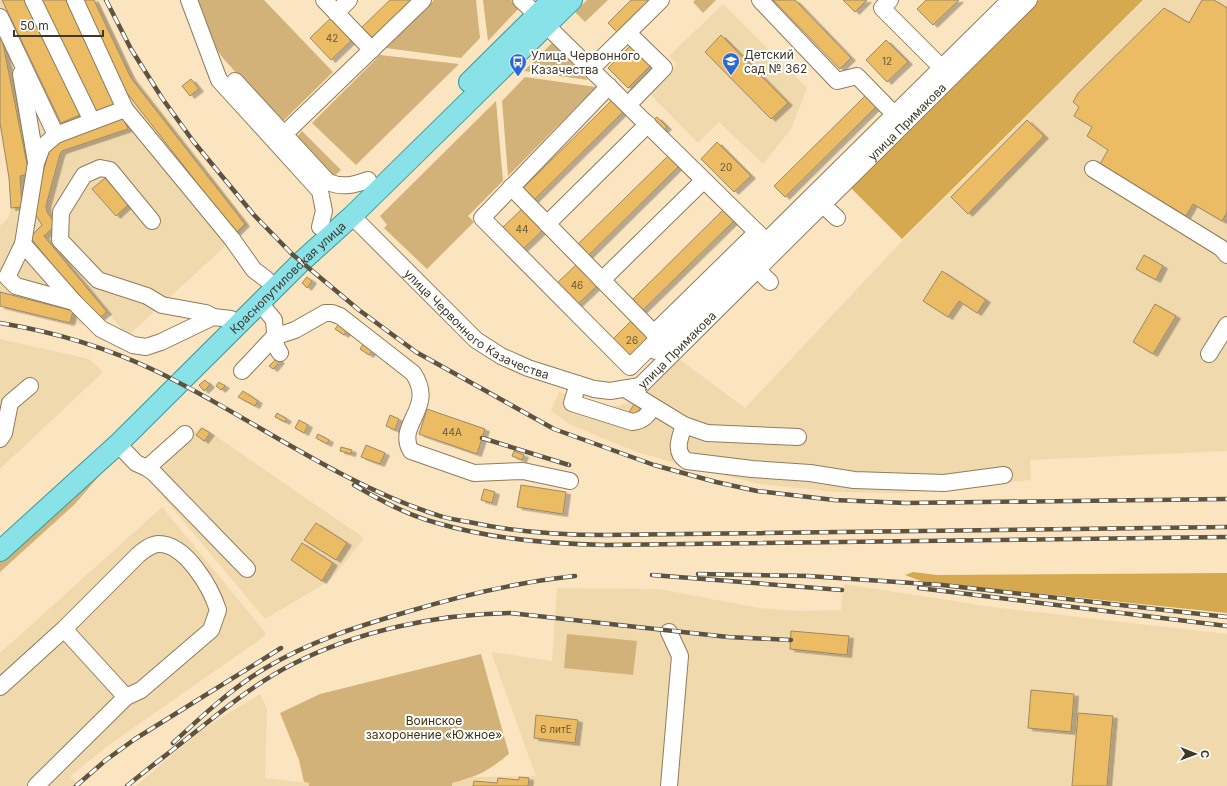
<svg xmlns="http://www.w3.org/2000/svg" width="1227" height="786" font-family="Inter,sans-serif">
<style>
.built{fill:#f1d9ae}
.green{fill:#d2b279}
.forest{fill:#d6a84f}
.building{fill:#ebbc64;stroke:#9b8866;filter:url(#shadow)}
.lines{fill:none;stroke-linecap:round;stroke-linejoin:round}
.minor-casing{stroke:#8f7c5b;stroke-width:18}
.major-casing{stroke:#3a9a9b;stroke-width:22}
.minor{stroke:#fff;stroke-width:16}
.major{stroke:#88e2e8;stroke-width:20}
.rail-casing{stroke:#5d5340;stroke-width:4.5}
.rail{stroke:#fff;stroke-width:3;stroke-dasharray:9;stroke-linecap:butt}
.labels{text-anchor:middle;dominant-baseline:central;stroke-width:4;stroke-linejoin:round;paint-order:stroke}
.number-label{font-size:10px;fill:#6a5837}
.poi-label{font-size:12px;fill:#3f3728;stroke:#fff;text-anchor:start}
.street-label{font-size:12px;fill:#3f3728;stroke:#fff}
.park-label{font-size:12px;fill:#433109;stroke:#fff}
</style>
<defs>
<filter id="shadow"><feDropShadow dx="4.5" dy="2.5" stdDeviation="0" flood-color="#0004"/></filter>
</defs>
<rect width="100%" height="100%" fill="#fae5c0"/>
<path class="built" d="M0 0H98L134 75 249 224 128 336 107 312 91 325 70 323 0 306V226L8 218 11 208 9 178 0 123Z
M1144 0H1227V451L1030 460 1031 480 905 493 836 492 759 484 682 465 634 451 569 424 551 411 559 392 596 405 612 407 627 403 639 396 679 359 745 408 902 241Z
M723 4 807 88 791 129 763 164 719 122 698 143 650 94 677 64 669 56Z
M0 339 89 359 103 372 0 469Z
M201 426 364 538 333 577 326 583 265 619 148 479Z
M162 507 265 632V636L109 745 70 776 80 786H0V653Z
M844 584 992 607 1227 634V786H452V783L474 777 536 776 491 652 552 661 557 588 659 589 759 608 801 611 841 610Z
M260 694 267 709 265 778 309 783V786H136L200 731Z"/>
<path class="green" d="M197 0H264L333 72 281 123 222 57 214 45Z
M434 0H476L480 38 461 58 386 48Z
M483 0H511L519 8 488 41Z
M587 0H608L585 22 575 12Z
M695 0H716L703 13 693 2Z
M552 43 588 80 524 71Z
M380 55 459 64 356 165 312 123Z
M525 77 596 87 508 176 502 101Z
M496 101 503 181 468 216 474 222 427 269 384 228 387 225 380 216Z
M302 131 341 170 332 178 294 140Z
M105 469 75 504 0 572V560Z
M567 634 637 641 633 675 564 668Z
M481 654 509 754C488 771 479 776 452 783V786H309V783L304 782 299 760 280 713 320 694Z"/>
<path class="forest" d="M1039 0H1143L902 239 850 187Z
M913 572 937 575 1227 573V613L921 581 905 575Z"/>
<path class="building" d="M2 0H26L82 114 61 123Z
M40 0H66L116 105 95 114Z
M81 0H94L131 78 245 224 236 233 120 84Z
M390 0H414L373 40 361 28Z
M631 0H651L618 33 608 23Z
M773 0H795L851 58 840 69Z
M843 0H867L855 12Z
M926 0H959L933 25 917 9Z
M1202 0H1214L1227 8V212L1222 221 1193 204 1186 216 1100 164 1108 150 1087 136 1092 127 1074 116 1079 107 1073 102 1078 93 1164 8 1189 23Z
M333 16 354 38 331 60 310 38Z
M0 29 29 174 20 176 22 207 11 208 9 178 0 123Z
M721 35 788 103 771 119 705 52Z
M886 40 908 62 887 82 866 60Z
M630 46 650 66 628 88 608 68Z
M191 79 199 89 190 96 182 86Z
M865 96 876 107 785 197 774 186Z
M613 99 624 111 532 202 521 190Z
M123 117 128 129 62 151 60 154 46 206 47 212 56 225 44 236 107 312 97 320 30 237 42 225 35 214 34 206 50 147 55 140Z
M657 117 667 127 660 134 650 123Z
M1027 120 1044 136 968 214 951 197Z
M717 142 751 176 734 192 701 159Z
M669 155 679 166 587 257 576 246Z
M105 178 129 204 116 216 92 189Z
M523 208 544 229 521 251 500 230Z
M723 210 734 221 641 312 631 301Z
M1144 255 1163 266 1156 280 1136 269Z
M577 264 598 285 576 306 555 285Z
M942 271 986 300 977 313 959 301 948 317 923 301Z
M307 277 312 281 307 288 302 283Z
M0 292 73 311 70 323 0 306Z
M1155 304 1176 316 1153 354 1133 342Z
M633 319 653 340 631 361 611 341Z
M339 324 348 330 344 335 335 329Z
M364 343 373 350 369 355 360 349Z
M277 358 280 361 273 369 269 366Z
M205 380 210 385 204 391 199 385Z
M219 382 225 386 221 390 216 386Z
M243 391 258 401 255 406 238 397Z
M635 403 641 407 636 416 629 412Z
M427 409 485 429 477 454 419 434Z
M277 413 287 419 285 422 275 417Z
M390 415 399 419 395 430 386 426Z
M299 420 308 425 304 433 295 428Z
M202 428 210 433 204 441 196 435Z
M318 434 329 440 327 444 316 438Z
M366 445 385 453 380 464 361 457Z
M341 447 352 450 351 454 340 451Z
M514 451 524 455 522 460 512 456Z
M521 485 566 492 563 514 517 507Z
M484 489 495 492 492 503 481 500Z
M316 523 347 543 336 560 304 540Z
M302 543 333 563 322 581 291 560Z
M791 631 849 636 847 655 790 649Z
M1031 690 1074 694 1071 732 1028 728Z
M1078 713 1113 716 1107 786H1072Z
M536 715 578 720 575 743 534 738Z
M519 777 529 778 528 786H473L474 781 497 783 498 778 519 780Z"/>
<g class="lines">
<g class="minor-casing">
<g id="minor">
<path d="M33 0 92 121"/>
<path d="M75 0 125 109 56 135 42 147 36 163 23 244 74 302 101 329 133 345 146 347 161 342 213 317 231 319"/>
<path d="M189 0 219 80 320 191 324 211 320 227"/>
<path d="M324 0 372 50"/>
<path d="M521 0 537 15"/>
<path d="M760 0 837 81 857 76 902 122"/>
<path d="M890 0 882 8 949 75"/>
<path d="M336 13 349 0"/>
<path d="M0 17 56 135"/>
<path d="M546 25 765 240"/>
<path d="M628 33 664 68 628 105"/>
<path d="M592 68 661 0"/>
<path d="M21 74 36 162"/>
<path d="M235 81 328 182C343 188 354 185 368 180"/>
<path d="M609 86 482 218 630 367 659 338 654 333 757 232"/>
<path d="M125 109 232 239 254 270 266 279"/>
<path d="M276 142 423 0"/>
<path d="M1093 169 1221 248 1227 255"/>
<path d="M511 187 654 333"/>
<path d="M823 205 837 218"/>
<path id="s1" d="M352 216 476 340 501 356 528 368 594 389 610 391 640 386 1029 0"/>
<path d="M152 221 110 170 100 168 84 175 61 212 60 240 98 280 147 296 162 305 206 313 213 317"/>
<path d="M547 224 648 124"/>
<path d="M23 244 7 277 16 286 74 302"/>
<path d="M750 263 770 282"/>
<path d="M602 280 703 181"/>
<path d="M260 303 274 320 276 346 280 353"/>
<path d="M655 351 1010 0"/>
<path d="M1209 354 1227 325"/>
<path d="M242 371 274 337 295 330 325 313H332L340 316 413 373C437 408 395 424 411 451L474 473 523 471 570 481"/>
<path d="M578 384 572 403 632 422C643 421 647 416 653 407"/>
<path d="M625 389 684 425 707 433 798 437"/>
<path d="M684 425C680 438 673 452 687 461L752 469 810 473 854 480 944 483 1004 475"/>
<path d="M0 439 4 433 10 403 30 386"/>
<path d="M118 444 136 463 147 468 154 473 247 569"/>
<path d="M147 468 185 434"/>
<path d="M0 687 64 629 138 555C144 550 151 544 159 544 186 544 211 588 218 610L211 630 141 690 126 697 64 629"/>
<path d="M36 786 126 697"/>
<path d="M669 786 680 656 669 632"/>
</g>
</g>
<g class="major-casing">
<g id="major">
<path d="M469 82 552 0"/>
<path id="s2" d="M0 551 118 444 301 262 352 216 572 0"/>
</g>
</g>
<use href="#minor" class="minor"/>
<use href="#major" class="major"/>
<g class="rail-casing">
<path id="rail" d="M106 0 131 49 162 98 193 141 254 215 292 254 359 310 416 352 554 429 654 465 716 482 757 491 834 500 906 503 1227 499
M0 323C55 332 108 348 158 372 252 418 338 483 437 515 447 519 459 520 469 522 514 532 560 535 606 535L1227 527
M482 438 569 465
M354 485C380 500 407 515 437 523 491 539 549 544 606 545L1227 537
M698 574 808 576 942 585 1227 617
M652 575 842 590
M919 588 1227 626
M173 743C202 716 231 689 264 669 310 641 359 626 410 611 464 595 518 582 575 576
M76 786 106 760 135 739 281 648
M127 786C147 769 168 754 189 737 222 711 255 683 293 664 357 631 438 614 510 613L728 637 791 640"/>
</g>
<use href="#rail" class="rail"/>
</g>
<defs>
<g id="school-pin" transform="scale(0.9)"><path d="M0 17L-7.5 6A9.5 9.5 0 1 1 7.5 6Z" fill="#2d67d4" stroke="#fff"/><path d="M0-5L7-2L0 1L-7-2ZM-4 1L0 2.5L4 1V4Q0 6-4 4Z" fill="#fff"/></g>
<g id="bus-pin" transform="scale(0.9)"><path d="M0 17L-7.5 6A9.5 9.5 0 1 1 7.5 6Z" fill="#2d67d4" stroke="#fff"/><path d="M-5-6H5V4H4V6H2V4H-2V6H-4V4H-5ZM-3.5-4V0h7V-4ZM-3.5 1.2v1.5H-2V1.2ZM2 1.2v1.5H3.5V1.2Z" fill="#fff"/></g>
</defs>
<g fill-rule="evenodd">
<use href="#school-pin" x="731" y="61"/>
<use href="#bus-pin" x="518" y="62"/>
</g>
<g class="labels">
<g class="number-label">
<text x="332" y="38">42</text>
<text x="887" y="61">12</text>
<text x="726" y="167">20</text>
<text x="522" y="229">44</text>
<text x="577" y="285">46</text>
<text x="632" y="340">26</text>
<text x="452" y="432">44А</text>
<text x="556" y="729">6 литЕ</text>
</g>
<g class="poi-label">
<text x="744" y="54">Детский<tspan x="744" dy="14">сад № 362</tspan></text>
<text x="531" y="55">Улица Червонного<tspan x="531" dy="14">Казачества</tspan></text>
</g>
<g class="street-label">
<text stroke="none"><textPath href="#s1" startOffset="726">улица Примакова</textPath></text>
<text stroke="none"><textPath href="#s2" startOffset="397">Краснопутиловская улица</textPath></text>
<text stroke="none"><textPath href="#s1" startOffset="167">улица Червонного Казачества</textPath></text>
<text stroke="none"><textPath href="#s1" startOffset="402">улица Примакова</textPath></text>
</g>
<g class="park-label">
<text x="434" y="720">Воинское<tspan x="434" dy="14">захоронение «Южное»</tspan></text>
</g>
</g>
<g transform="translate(1195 754) rotate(91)" stroke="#ffffff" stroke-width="3" paint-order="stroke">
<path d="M0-3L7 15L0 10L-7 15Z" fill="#3f3728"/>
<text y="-6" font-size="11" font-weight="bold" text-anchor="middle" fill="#3f3728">С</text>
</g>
<path d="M14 30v6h89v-6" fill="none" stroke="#3f3728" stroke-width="2"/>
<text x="20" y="30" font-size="12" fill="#3f3728" stroke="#ffffff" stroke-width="3" paint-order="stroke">50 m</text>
</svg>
